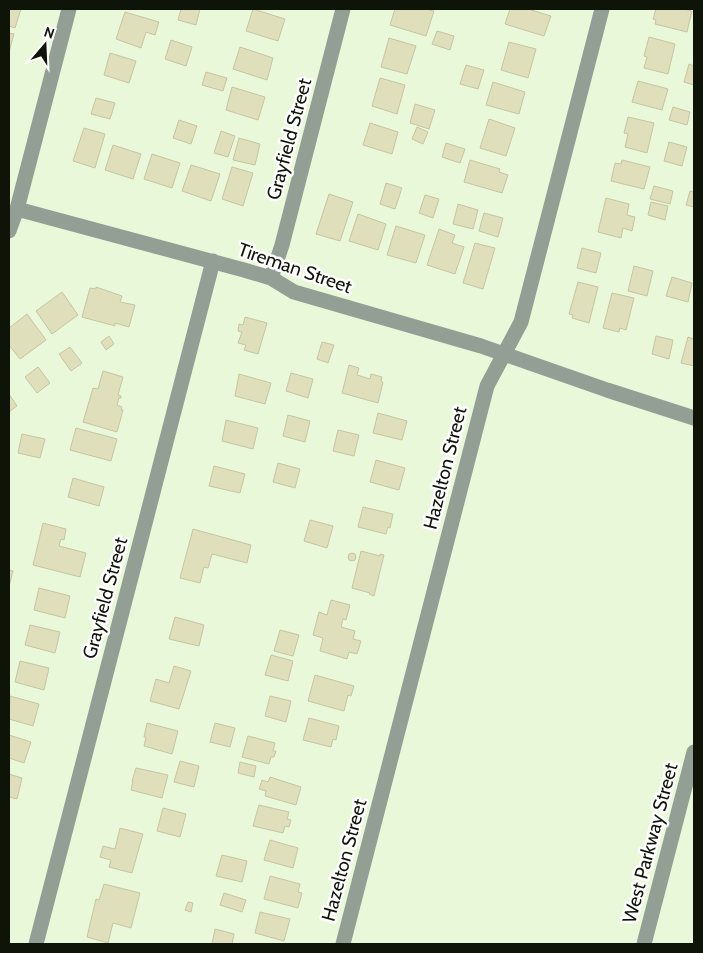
<svg xmlns="http://www.w3.org/2000/svg" width="703" height="953" font-family="Cabin,sans-serif">
<style>
.building{fill:#e0dfbc;stroke:#c6c5a3}
.lines{fill:none;stroke-linecap:round;stroke-linejoin:round}
.minor{stroke:#939f95;stroke-width:15}
.labels{text-anchor:middle;dominant-baseline:central;stroke-width:5;stroke-linejoin:round;paint-order:stroke}
.street-label{font-size:19px;fill:#0f1409;stroke:#fff}
</style>
<rect width="100%" height="100%" fill="#e9f8d8"/>
<path class="building" d="M9 9H21L15 28 9 26Z
M181 9H200L196 25 178 20Z
M253 9 285 19 278 41 246 31Z
M395 9H425L434 11 426 36 390 25Z
M510 9H528L551 16 544 36 505 24Z
M656 9H684L692 11 687 32 655 24 656 20 653 19Z
M125 12 159 22 155 35 146 32 141 48 116 39Z
M437 31 454 36 450 50 432 44Z
M9 33 14 34 9 52Z
M649 37 675 44 668 74 644 68 647 57 644 56Z
M389 38 416 46 407 74 381 67Z
M171 40 192 47 186 66 165 59Z
M509 42 536 49 528 78 501 70Z
M240 47 273 58 267 80 233 69Z
M110 53 136 61 129 83 104 75Z
M689 64 694 66V85L684 82Z
M466 65 484 70 478 89 460 84Z
M206 72 227 78 223 91 202 85Z
M380 78 405 85 397 114 372 106Z
M638 81 668 89 662 110 632 102Z
M493 82 525 92 519 114 486 105Z
M232 87 265 97 258 120 226 110Z
M96 98 115 103 110 119 91 114Z
M415 104 435 110 429 129 410 123Z
M673 107 690 112 687 125 669 120Z
M628 117 654 123 647 153 625 147 628 134 624 133Z
M489 119 515 128 506 156 480 148Z
M179 120 197 126 191 144 173 138Z
M370 123 398 132 392 154 363 145Z
M417 127 428 132 423 144 412 139Z
M84 128 105 134 95 168 73 161Z
M221 131 235 136 228 157 214 153Z
M239 138 260 144 255 165 233 160Z
M669 142 687 147 682 166 664 161Z
M446 143 465 149 460 163 442 157Z
M113 145 141 154 133 179 105 170Z
M152 154 180 163 172 188 144 179Z
M470 160 500 169 499 172 508 175 502 193 464 182Z
M622 160 650 167 644 189 611 181 615 163 621 164Z
M191 165 220 174 211 201 182 191Z
M232 167 253 173 243 206 222 199Z
M386 183 402 188 395 209 380 204Z
M654 186 673 191 670 204 650 199Z
M690 191 694 192V207L686 205Z
M329 194 353 202 340 241 316 234Z
M425 195 439 199 433 218 419 213Z
M606 198 629 204 627 215 635 217 632 231 623 228 621 238 598 232Z
M651 202 668 206 665 220 648 215Z
M458 204 478 210 473 229 453 224Z
M484 213 503 218 498 237 479 231Z
M358 214 386 224 378 250 349 241Z
M396 226 425 235 416 263 387 255Z
M439 229 455 235 452 243 464 247 455 274 427 265Z
M475 243 495 248 483 289 463 283Z
M582 248 601 253 596 273 577 268Z
M634 266 653 271 647 296 628 291Z
M672 277 692 283 688 302 666 296Z
M578 282 598 287 589 323 572 318 573 315 569 314Z
M96 287 122 296 120 302 135 305 129 327 115 323V326L82 317 90 288 96 289Z
M62 292 78 315 52 334 36 311Z
M612 293 634 298 626 330 620 328 619 332 603 328Z
M27 314 46 340 20 359 9 345V328Z
M245 317 267 323 258 354 244 350 246 345 238 343 242 332 238 331 239 324 243 325Z
M109 336 114 344 106 350 101 342Z
M656 336 673 340 669 359 652 354Z
M688 337 694 339V366L681 363Z
M322 342 334 345 328 363 317 359Z
M70 347 82 363 71 371 59 354Z
M349 365 359 368 357 375 370 379 371 374 382 377 381 381 383 382 378 403 342 393Z
M38 367 50 383 37 393 25 377Z
M103 371 123 377 118 395 121 396V398H119L117 405 122 407 121 410H123L117 432 83 422 93 388 98 389Z
M291 373 313 379 308 398 286 391Z
M239 374 271 383 265 404 235 396Z
M9 394 17 406 9 412Z
M378 413 407 421 402 440 373 433Z
M288 415 310 421 305 442 283 436Z
M226 420 258 428 253 449 222 441Z
M76 428 117 439 111 461 70 450Z
M338 430 359 435 354 456 333 451Z
M22 434 45 439 40 458 18 453Z
M376 460 405 468 399 490 370 482Z
M278 463 300 469 295 488 273 482Z
M214 466 245 474 240 493 209 486Z
M73 478 104 487 99 506 68 497Z
M363 507 393 514 390 528 388 527 386 534 358 527Z
M310 520 333 526 327 548 304 541Z
M43 523 66 529 64 540 61 539 59 546 86 553 80 577 33 565Z
M193 529 251 545 247 563 212 554 208 568 204 567 200 583 180 578Z
M361 551 380 556V554L384 555 374 596 369 594 370 593 352 588Z
M348 557a4 4 0 1 1 8 0a4 4 0 1 1-8 0Z
M9 570 13 571 9 587Z
M39 588 70 596 65 618 34 610Z
M331 600 350 605 346 620 343 619 341 627 355 631 353 639 361 641 357 654 349 652 347 659 320 651 323 638 313 635 319 612 327 615Z
M175 617 204 625 199 646 169 639Z
M30 625 60 632 55 653 25 645Z
M280 630 299 635 293 656 274 651Z
M271 655 293 661 288 681 265 675Z
M20 661 49 668 44 690 15 682Z
M174 666 191 671 179 709 150 701 156 679 169 683Z
M315 675 354 686 351 696 348 695 344 711 308 701Z
M10 696 39 704 33 726 9 719Z
M270 696 291 701 286 722 265 716Z
M309 718 339 726 336 740 333 739 331 747 303 740Z
M147 723 178 731 172 754 144 746 146 737H144Z
M215 723 235 728 230 747 210 742Z
M9 735 31 742 24 763 9 758Z
M248 736 275 743 273 751H276L274 757H271L269 764 242 757Z
M180 761 199 766 194 787 174 782Z
M240 762 256 766 254 777 238 773Z
M136 768 168 775 162 798 131 790 133 781H132Z
M9 774 22 778 17 799 9 797Z
M270 777 301 787 296 805 265 796 266 791 259 789 262 780 268 782Z
M259 805 289 812 287 819 291 820 289 827 285 826 283 833 253 826Z
M163 808 186 814 180 837 157 831Z
M120 828 143 834 132 873 109 867 111 860 100 857 103 846 115 849Z
M270 840 298 848 293 868 264 860Z
M222 855 247 861 242 882 216 876Z
M270 876 300 884 298 892 302 893 298 908 264 899Z
M104 884 140 893 131 928 113 923 108 943 87 937 96 899 99 900Z
M224 893 246 900 242 912 220 905Z
M188 902 193 903 191 912 185 910Z
M260 912 290 919 284 941 255 933Z
M215 929 234 934 232 944H212Z"/>
<g class="lines">
<path class="minor" d="M17 209 244 270 271 278 294 292 481 346 607 390 694 418
M9 231 17 209 69 9
M271 278 282 245 343 9
M36 944 213 261
M343 944 487 386 521 322 602 9
M644 944 694 752"/>
</g>
<g class="labels">
<g class="street-label">
<text transform="translate(289 139) rotate(-75)">Grayfield Street</text>
<text transform="translate(295 268) rotate(19)">Tireman Street</text>
<text transform="translate(445 468) rotate(-76)">Hazelton Street</text>
<text transform="translate(105 598) rotate(-75)">Grayfield Street</text>
<text transform="translate(650 843) rotate(-75)">West Parkway Street</text>
<text transform="translate(344 860) rotate(-75)">Hazelton Street</text>
</g>
</g>
<rect width="703" height="953" fill="none" stroke="#0f1409" stroke-width="20"/>
<g transform="translate(45 45) rotate(19)" stroke="#ffffff" stroke-width="4" paint-order="stroke">
<path d="M0-4L9 19L0 12L-9 19Z" fill="#0f1409"/>
<text y="-8" font-size="14" font-weight="bold" text-anchor="middle" fill="#0f1409">N</text>
</g>
</svg>
